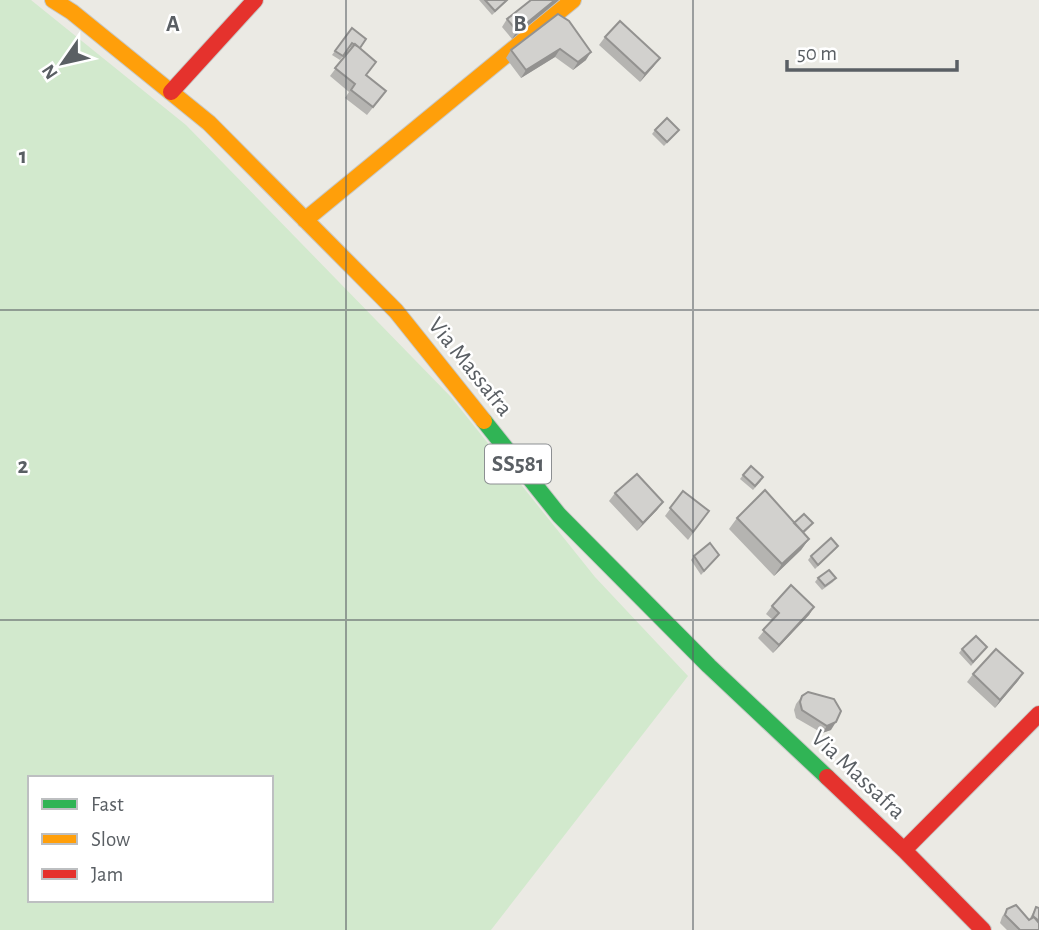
<svg xmlns="http://www.w3.org/2000/svg" width="1039" height="930" font-family="'Alegreya Sans',sans-serif">
<style>
.green{fill:#d2e9cd;fill-rule:evenodd}
.lines{fill:none;stroke-linecap:round;stroke-linejoin:round}
.fast-casing{stroke:#c7c8c6;stroke-width:18}
.slow-casing{stroke:#c7c8c6;stroke-width:18}
.jam-casing{stroke:#c7c8c6;stroke-width:18}
.fast{stroke:#30b455;stroke-width:16}
.slow{stroke:#ff9f0a;stroke-width:16}
.jam{stroke:#e5322d;stroke-width:16}
.wall{fill:#b5b4b1}
.shaded-wall{fill:#939290}
.building{fill:#d2d1ce;stroke:#939290;stroke-width:2}
.grid{fill:none;stroke:#5a5f64;stroke-width:2;stroke-opacity:0.55}
.labels{text-anchor:middle;dominant-baseline:central;stroke-width:5;stroke-linejoin:round;paint-order:stroke}
.shield{fill:#fff;stroke:#8c8f92;stroke-width:2}
.shield-label{font-size:23px;font-weight:bold;fill:#5a5f64}
.street-label{font-size:24px;fill:#5a5f64;stroke:#fff}
.grid-label{font-size:23px;text-anchor:middle;font-weight:bold;fill:#5a5f64;stroke:#fff;stroke-width:5;stroke-linejoin:round;paint-order:stroke}
</style>
<rect width="100%" height="100%" fill="#ebeae4"/>
<path class="green" d="M0 0H31L186 125 451 397 595 577 688 676 491 930H0ZM30 778H271V900H30Z"/>
<g class="lines">
<g class="fast-casing">
<path id="fast" d="M484 421 559 515 709 666 827 777"/>
</g>
<g class="slow-casing">
<path id="slow" d="M53 0 72 12 209 123 396 311 484 421
M305 220 573 0"/>
</g>
<g class="jam-casing">
<path id="jam" d="M171 92 255 0
M827 777 904 850 983 930
M904 850 1039 714"/>
</g>
<use href="#fast" class="fast"/>
<use href="#slow" class="slow"/>
<use href="#jam" class="jam"/>
</g>
<path class="wall" d="M479 0H508L492 15Z
M531 0H559L512 39 502 27 507 19Z
M558 14 586 60 573 70 555 57 521 78 506 58 511 50Z
M352 28 360 48 366 75 386 91 367 115 345 98 349 92 330 76 351 48 350 47 340 60 332 55Z
M605 37 654 66 640 82 599 45Z
M655 130H679L664 146 652 134Z
M743 475 761 481 753 490 740 479Z
M683 491 709 511 688 540 665 516Z
M615 493 663 502 657 510 637 531 609 501Z
M737 518 794 523 810 527 804 533 809 539 801 550 774 576 729 529Z
M838 546 835 550 815 569 808 560 811 556Z
M719 555 701 575 691 560 694 556Z
M818 578H836L833 582 822 590 815 582Z
M772 606 814 607 809 615 773 653 758 638 773 620 766 614Z
M962 649 984 651 971 666 959 653Z
M1023 673 995 708 967 682 973 674Z
M802 696 831 730 822 733 796 718 794 710 796 704Z
M1036 907 1039 908V930H1007L1000 923 1002 917 1007 909 1029 920Z"/>
<path class="shaded-wall" d="M555 0H559L512 39 517 31Z
M560 49 555 57 521 78 526 70Z
M591 52 586 60 573 70 578 62Z
M660 58 654 66 640 82 645 74Z
M663 502 657 510 637 531 643 523Z
M809 539 801 550 774 576 782 564Z
M814 607 809 615 773 653 779 645Z
M1023 673 1018 681 995 708 1000 700Z
M836 722 831 730 822 733 827 726Z"/>
<path class="building" d="M485 0H507L495 11Z
M531 0H555L517 31 507 19Z
M558 14 569 21 591 52 578 62 560 49 526 70 511 50Z
M620 21 660 58 645 74 605 37Z
M352 28 366 39 360 48 352 43 343 56 335 51Z
M355 44 376 62 366 75 386 91 373 107 351 90 355 84 335 68Z
M667 118 679 130 667 142 655 130Z
M751 466 763 477 755 486 743 475Z
M637 474 663 502 643 523 615 493Z
M765 490 809 539 782 564 737 518Z
M683 491 709 511 693 532 670 508Z
M804 514 813 523 803 532 794 523Z
M831 538 838 546 818 565 811 556Z
M710 543 719 555 704 571 694 556Z
M829 570 836 578 825 586 818 578Z
M791 585 814 607 779 645 763 630 779 613 772 606Z
M976 636 987 647 973 662 962 649Z
M996 649 1023 673 1000 700 973 674Z
M808 692 834 699 841 711 836 722 827 726 802 710 800 702 802 696Z
M1016 905 1029 920 1034 917 1039 923V930H1020L1005 915 1007 909Z
M1036 907 1039 908V921L1034 917 1032 918Z"/>
<path class="grid" d="M346 0V930M693 0V930M0 310H1039M0 620H1039"/>
<g class="labels">
<rect class="shield" x="485" y="444.5" width="66" height="39" rx="5"/>
<g class="shield-label">
<text x="518" y="464">SS581</text>
</g>
<g class="street-label">
<text transform="translate(470 367) rotate(51)">Via Massafra</text>
<text transform="translate(858 775) rotate(43)">Via Massafra</text>
</g>
</g>
<g class="grid-label">
<text x="173" y="31">A</text>
<text x="520" y="31">B</text>
<text x="23" y="163">1</text>
<text x="23" y="473">2</text>
</g>
<rect x="28" y="776" width="245" height="126" fill="#ffffff" stroke="#bdbfc1" stroke-width="2"/>
<rect x="42" y="799" width="35" height="10" fill="#30b455" stroke="#bdbfc1" stroke-width="2"/>
<text x="91" y="811" font-size="21" fill="#5a5f64">Fast</text>
<rect x="42" y="834" width="35" height="10" fill="#ff9f0a" stroke="#bdbfc1" stroke-width="2"/>
<text x="91" y="846" font-size="21" fill="#5a5f64">Slow</text>
<rect x="42" y="869" width="35" height="10" fill="#e5322d" stroke="#bdbfc1" stroke-width="2"/>
<text x="91" y="881" font-size="21" fill="#5a5f64">Jam</text>
<g transform="translate(63 63) rotate(236)" stroke="#ffffff" stroke-width="5" paint-order="stroke">
<path d="M0-5L12 26L0 18L-12 26Z" fill="#5a5f64"/>
<text y="-10" font-size="19" font-weight="bold" text-anchor="middle" fill="#5a5f64">N</text>
</g>
<path d="M787 60v10h170v-10" fill="none" stroke="#5a5f64" stroke-width="3.5"/>
<text x="797" y="60" font-size="21" fill="#5a5f64" stroke="#ffffff" stroke-width="5" paint-order="stroke">50 m</text>
</svg>
